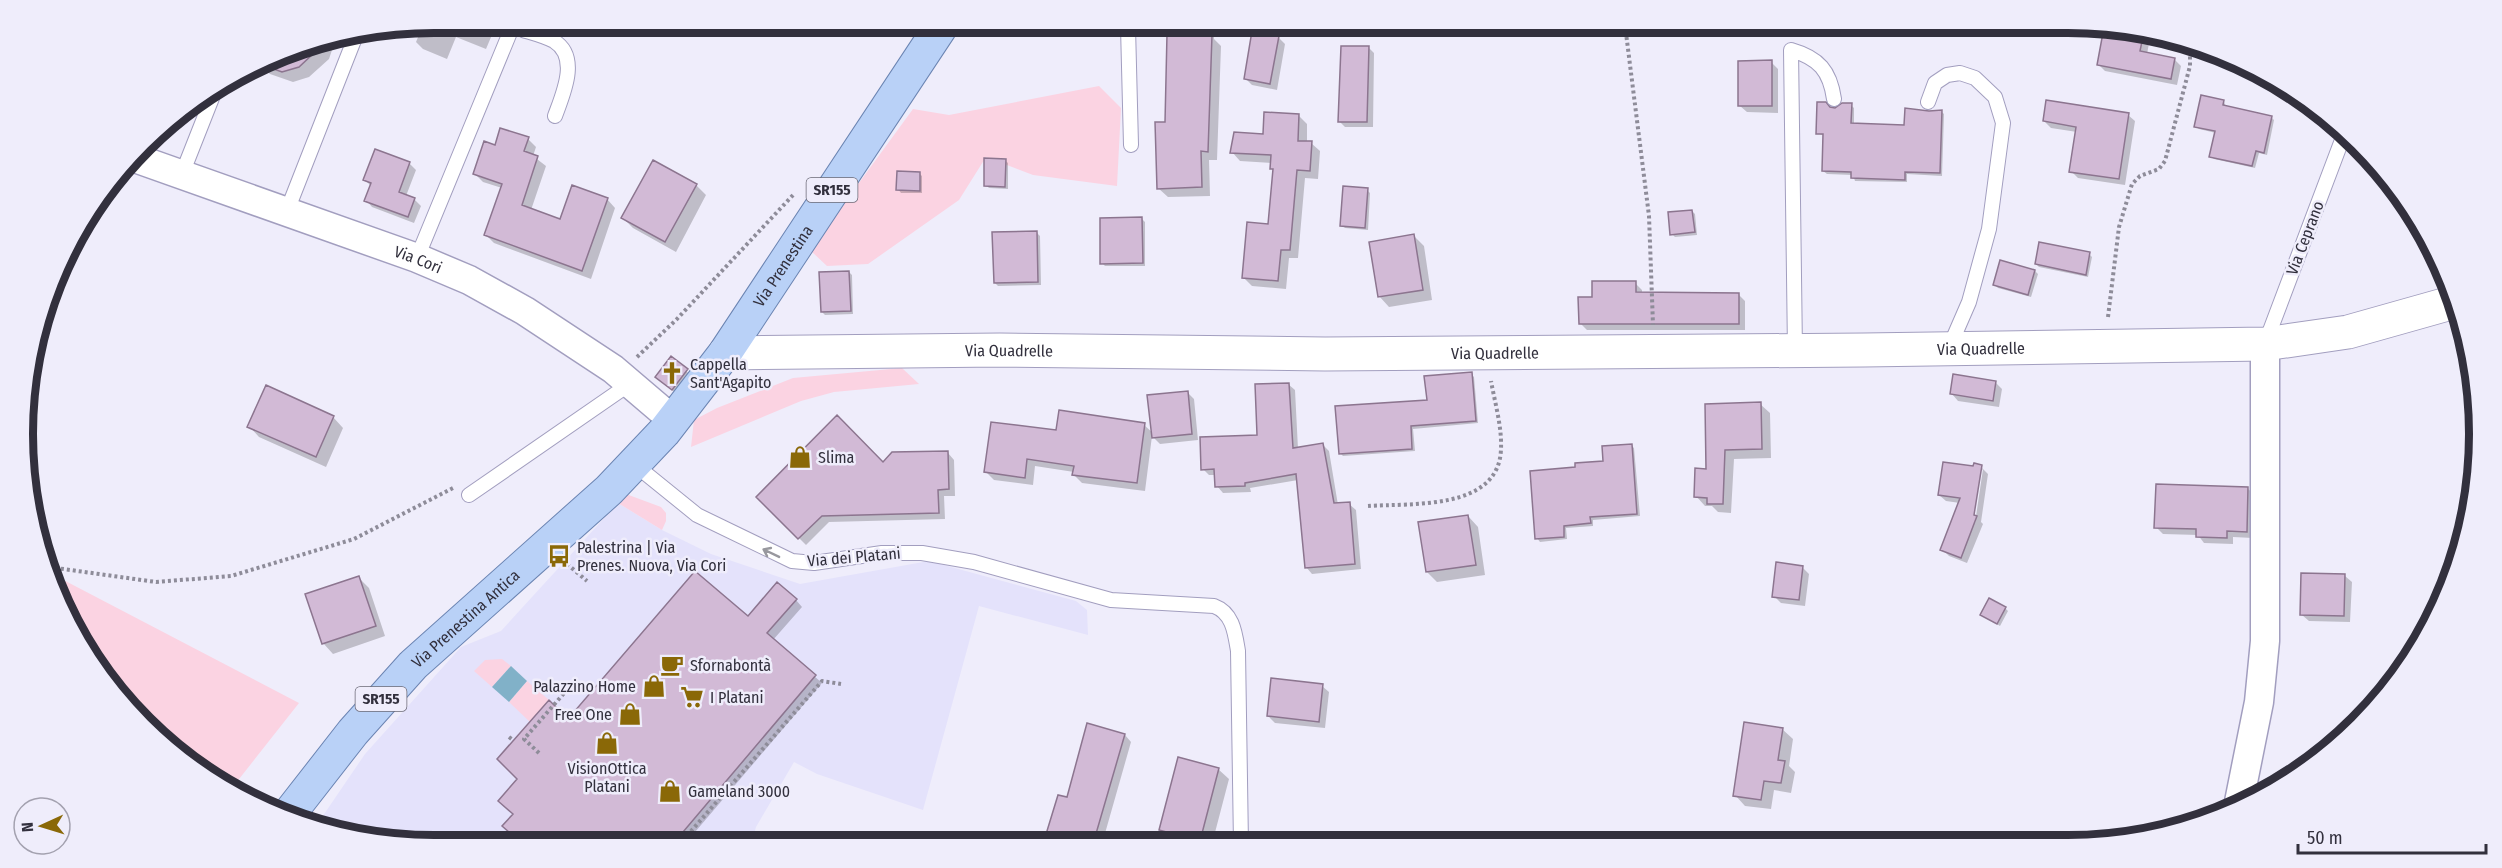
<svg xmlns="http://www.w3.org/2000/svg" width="2502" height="868" font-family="'Fira Sans Condensed',sans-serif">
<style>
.built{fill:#e4e2fb}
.green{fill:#fbd3e2}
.water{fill:#81b1c8}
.shadow{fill:#0003;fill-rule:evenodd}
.building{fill:#d2bad6;stroke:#8c758f;stroke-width:1.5}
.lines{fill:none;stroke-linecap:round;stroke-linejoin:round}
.lane-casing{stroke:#a29ebf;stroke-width:16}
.street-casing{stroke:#a29ebf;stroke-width:31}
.secondary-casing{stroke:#a29ebf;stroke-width:35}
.primary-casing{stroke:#6b84b2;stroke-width:35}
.path{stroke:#8e8c99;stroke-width:4;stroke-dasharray:3 3;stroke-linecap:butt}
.lane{stroke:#fff;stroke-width:14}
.street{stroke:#fff;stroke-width:28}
.secondary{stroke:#fff;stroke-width:33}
.primary{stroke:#b9d1f7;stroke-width:33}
.oneway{stroke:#98989e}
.labels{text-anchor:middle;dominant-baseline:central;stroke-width:5;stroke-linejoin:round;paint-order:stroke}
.shield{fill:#efedfb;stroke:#6b6976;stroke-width:1.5}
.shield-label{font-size:15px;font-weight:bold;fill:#32303d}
.street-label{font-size:16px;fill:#32303d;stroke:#efedfb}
.poi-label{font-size:16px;fill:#32303d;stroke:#efedfb;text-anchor:start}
.rim{fill:none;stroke:#32303d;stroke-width:8}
</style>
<rect width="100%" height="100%" fill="#efedfb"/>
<path class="built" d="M618 503 662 530 711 554 800 584 929 561 1076 601 1087 610 1088 635 979 606 923 810 817 774 794 762 756 827 751 845H434L328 832 316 826 365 754 461 647 501 631Z"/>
<path class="green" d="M1099 86 1121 108 1117 186 1033 175 986 157 959 200 868 264 827 266 810 250 913 109 949 115Z
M902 368 919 384 834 392 801 401 691 447 694 420 717 408 793 378Z
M626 494 661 507 666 513V521L662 530 618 503Z
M52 574 299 703 232 788 205 776 143 725 92 663Z
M502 659 511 666 492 687 474 671 485 660Z
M527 681 549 700 530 722 509 702Z"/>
<path class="water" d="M511 666 527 681 509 702 492 687Z"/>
<path class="shadow" d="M1544 25H1603L1549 30Z
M1214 26V39L1221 46 1217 160H1209L1210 196 1168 197 1158 188 1166 123 1169 27Z
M2106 27 2151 33 2147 54 2174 59 2181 66 2177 85 2105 71 2099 65Z
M421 30H494L486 49 456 37 447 59 423 49 416 42Z
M337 35 329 59 309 77 293 82 270 74 260 64 277 54Z
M1278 37 1285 44 1277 90 1252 85 1245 78Z
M1368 47 1374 53 1373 127H1345L1339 121Z
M1771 62 1778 69V113L1747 112 1740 106Z
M2224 102 2226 107 2271 117 2274 120 2267 155 2259 153 2255 168 2214 159 2211 156 2216 133 2199 129 2196 126Z
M1851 105 1854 108V124L1906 126 1929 112 1941 111 1944 114 1942 176 1907 174V182L1855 181 1853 175 1827 174 1823 171 1825 136 1817 133 1830 109H1835Z
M2128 115 2135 121 2125 185 2078 178 2071 171 2077 132 2051 128 2044 121Z
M1299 116 1307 124V143H1311L1320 151 1318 179 1305 178 1298 258H1289L1286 289 1252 286 1243 277 1270 225 1274 171 1272 168V163L1240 161 1232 152Z
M528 139 536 147 533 156 546 166 531 210 561 221 607 199 615 208 591 279 494 243 485 234 502 188 483 182 475 174 495 147Z
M1005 160 1008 163V189L989 188 986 185Z
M409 163 416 170 406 196 414 199 421 206 414 223 372 207 366 200 371 186 365 180Z
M919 173 922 176V193H901L898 189Z
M696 185 706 195 676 252 633 228 623 218Z
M1367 190 1370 193 1368 230 1345 228 1342 225Z
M1692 211 1695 214 1697 235 1675 237 1672 234Z
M1142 219 1145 222V266H1105L1102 263Z
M1037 233 1040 236 1041 285 998 286 995 283Z
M1414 236 1424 246 1432 300 1389 307 1379 296Z
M2089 254 2092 257 2088 277 2039 267 2036 264Z
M2001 262 2035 271 2038 274 2031 297 1998 288 1995 285Z
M849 272 852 275 853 314 825 315 822 312Z
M1635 283 1642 290V293L1739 295 1745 301V330H1587L1580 323 1594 298Z
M672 358 700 384 686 402 657 377Z
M1471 374 1474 377 1478 423 1413 429 1415 451 1343 456 1340 453 1428 401Z
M1995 382 2002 389 1999 407 1958 401 1952 394Z
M1288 384 1295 390 1298 449 1323 445 1329 451 1338 505 1349 504 1356 510 1361 569 1312 574 1306 567 1298 480 1250 488 1251 492 1223 493 1217 486 1216 475H1209L1203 469 1259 436Z
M1187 392 1194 399 1198 440 1160 444 1152 436 1145 491 1082 483 1074 475V472L1035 466 1033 485 994 480 986 472 1057 432 1144 425 1153 433Z
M1760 404 1770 413 1771 458 1734 459 1731 513 1718 512 1712 506H1705L1696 496 1708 470Z
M333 417 343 428 326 467 259 437 249 426Z
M1631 445 1634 448 1640 516 1593 520V526L1566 528 1567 539 1540 542 1537 538 1577 468 1605 463Z
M24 448 32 456 26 477 23 461Z
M948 453 954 460 955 496H944L945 519 829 522 806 545 758 497 883 464Z
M1981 467 1988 474 1981 522 1983 524 1967 563 1949 556 1942 549 1960 503 1946 501 1939 495ZM1983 469 1975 523 1972 522 1979 473Z
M2248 489 2255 495 2253 538 2233 537V544L2204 543 2198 535 2163 534 2156 527Z
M1468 516 1478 527 1485 575 1437 582 1427 572Z
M1802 567 1809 574 1805 606 1781 603 1774 596Z
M2345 576 2352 582 2350 622 2309 621 2302 615Z
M358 577 369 588 385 636 333 654 323 643Z
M796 600 802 607 773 640 822 683 684 845H525L511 833 515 814 748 618Z
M2005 608 2008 611 2000 626 1982 615Z
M1322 686 1329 692 1325 728 1275 723 1268 716Z
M1782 729 1793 739 1789 766 1795 772 1791 793 1774 790 1771 809 1745 806 1735 795Z
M1125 735 1131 742 1102 844H1045L1059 796 1068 799Z
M1218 769 1229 779 1212 844H1185L1171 840 1160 830Z
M1996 837 2017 842H1995Z"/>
<path class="building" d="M2104 27 2144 32 2140 51 2175 58 2171 79 2097 65Z
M1252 31 1279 36 1270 84 1244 79Z
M1167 34 1212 35 1208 152 1201 151 1202 187 1157 189 1155 122H1165Z
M331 37 299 67 282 72 260 64 277 54Z
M1341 46H1369L1367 122H1338Z
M1772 60V106H1738V61Z
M2201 95 2224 100 2223 105 2272 116 2264 153 2256 151 2252 166 2209 157 2215 131 2194 127Z
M2046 100 2129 113 2119 179 2069 172 2076 127 2043 121Z
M1817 102H1826L1830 107 1835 108 1842 103H1852L1851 123 1904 125 1905 108 1929 111 1942 110 1940 173 1905 172V180L1851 178V172L1822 171 1823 134H1816Z
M1264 112 1299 114 1298 141H1312L1310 171 1297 170 1290 250H1281L1278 281 1242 278 1247 222 1268 224 1273 169H1270L1271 155 1230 153 1234 132 1263 134Z
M500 128 529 137 524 151 538 156 522 205 560 219 572 185 608 198 582 271 484 235 502 184 473 174 484 141 495 145Z
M375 149 410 162 399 192 415 198 408 217 364 201 371 183 363 180Z
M984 158 1006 159 1005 187 984 186Z
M653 160 697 184 665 242 621 218Z
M897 171 920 172V191L896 190Z
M1343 186 1368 188 1365 228 1340 226Z
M1692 210 1695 232 1670 235 1668 212Z
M1142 217 1143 263 1100 264V218Z
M1037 231 1038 282 994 283 992 232Z
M1414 234 1423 290 1378 297 1369 242Z
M2039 242 2090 252 2086 275 2035 264Z
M2000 260 2035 270 2028 295 1993 285Z
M849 271 851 311 821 312 819 272Z
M1592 281H1636V292L1739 293V324H1579L1578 297H1592Z
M671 356 688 369 672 390 655 377Z
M1472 372 1476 421 1411 426 1412 449 1339 454 1335 406 1427 400 1424 376Z
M1953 374 1996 381 1993 401 1950 394Z
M1289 383 1293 448 1323 443 1334 503 1350 502 1355 564 1305 568 1296 474 1245 483V486L1215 487 1214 469 1201 470 1200 437 1257 435 1255 384Z
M266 385 334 416 316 457 247 427Z
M1188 391 1192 434 1152 438 1147 395Z
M1761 402 1762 449 1725 450 1723 504H1707V498L1694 497 1695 468 1706 469 1705 404Z
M1059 410 1145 423 1137 483 1072 475 1074 466 1027 459 1025 478 984 472 991 422 1056 430Z
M837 415 883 462 892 452 948 451 949 489 938 490 939 513 822 516 798 539 756 497Z
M1632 444 1637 514 1590 517 1591 523 1564 526V537L1535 539 1530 471 1575 467V463L1603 461 1602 446Z
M1943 462 1973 466 1974 463 1982 465 1974 515 1977 516 1961 558 1940 550 1960 498 1938 495Z
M2156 484 2248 487 2247 532 2227 531V538L2196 537V529L2154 528Z
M1468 515 1476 565 1426 572 1418 522Z
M1776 562 1803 566 1799 600 1772 597Z
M695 571 748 616 777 582 797 599 767 633 816 675 672 845H524L502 826 513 814 498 801 517 779 497 759 549 700 568 719Z
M2301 573 2345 574 2344 616 2300 615Z
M359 576 376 626 322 644 305 594Z
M1989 598 2006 607 1997 624 1980 615Z
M1271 678 1323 684 1319 722 1267 716Z
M1744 722 1783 728 1778 760 1785 761 1781 783 1764 781 1761 800 1733 796Z
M1087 723 1125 734 1093 844H1043L1058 795 1067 797Z
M1178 757 1219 768 1200 841 1159 830Z"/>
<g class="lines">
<g class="lane-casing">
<path id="lane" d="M1128 27 1131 145
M523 30C533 33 545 36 554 41 580 57 563 94 555 116
M1928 102 1935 83 1947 75 1960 73 1975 78 1995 97 2003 123 1989 229 1969 302 1949 348
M182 174 214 93
M287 211 358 30
M417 258 511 30
M2265 344 2345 132
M1795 351 1791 50C1819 58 1830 71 1834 99
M634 464 697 515 792 561 814 563 882 553H922L974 562 1111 600 1214 606C1233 613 1235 633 1238 651L1241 844
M469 495 631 383"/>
</g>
<g class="street-casing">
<g id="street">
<path id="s1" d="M132 157 417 258 469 280 525 311 613 369 674 421"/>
<path d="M2238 807 2259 702 2265 641V344"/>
</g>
</g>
<g class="secondary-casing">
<g id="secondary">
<path id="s2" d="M725 353 1000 350 1325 354 1864 350 2265 344 2348 332 2458 301"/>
</g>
</g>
<g class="primary-casing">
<g id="primary">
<path id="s3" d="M289 814 353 732 413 665 609 490 664 432 725 353 940 28"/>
</g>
</g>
<path class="path" d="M1625 25 1649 216 1653 325
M2108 317 2119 227 2132 184 2140 176 2159 169 2165 161 2190 66V43
M637 357 677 319 794 194
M1368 506C1411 503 1499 511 1501 449 1502 427 1495 403 1491 381
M567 564 587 581
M49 567 156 582 231 576 354 539 453 488
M509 737 513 740
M539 753 524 739 573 683
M679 845 822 681 841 684"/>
<use href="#lane" class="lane"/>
<use href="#street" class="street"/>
<use href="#secondary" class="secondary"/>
<use href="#primary" class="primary"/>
</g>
<defs><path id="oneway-shaft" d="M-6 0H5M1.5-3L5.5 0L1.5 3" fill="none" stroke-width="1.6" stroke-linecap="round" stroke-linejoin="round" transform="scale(1.5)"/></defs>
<use class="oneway" href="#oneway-shaft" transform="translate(771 553) rotate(-154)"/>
<defs>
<g id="church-bare" transform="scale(1.8)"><path d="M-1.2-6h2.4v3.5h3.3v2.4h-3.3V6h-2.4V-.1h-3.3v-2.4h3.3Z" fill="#8a6807" stroke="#efedfb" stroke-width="2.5" paint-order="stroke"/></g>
<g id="shop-bare" transform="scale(1.8)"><path d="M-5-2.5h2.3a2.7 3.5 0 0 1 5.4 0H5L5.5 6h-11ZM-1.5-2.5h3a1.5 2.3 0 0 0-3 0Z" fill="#8a6807" stroke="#efedfb" stroke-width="2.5" paint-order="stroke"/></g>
<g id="bus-bare" transform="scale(1.8)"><path d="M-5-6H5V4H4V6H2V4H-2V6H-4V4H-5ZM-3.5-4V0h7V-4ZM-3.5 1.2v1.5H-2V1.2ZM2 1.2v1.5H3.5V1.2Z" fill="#8a6807" stroke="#efedfb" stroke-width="2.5" paint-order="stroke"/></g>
<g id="cafe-bare" transform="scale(1.8)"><path d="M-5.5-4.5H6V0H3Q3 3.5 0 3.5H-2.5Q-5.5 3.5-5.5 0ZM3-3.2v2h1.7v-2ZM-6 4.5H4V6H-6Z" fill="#8a6807" stroke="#efedfb" stroke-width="2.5" paint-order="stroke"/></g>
<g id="supermarket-bare" transform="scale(1.8)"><path d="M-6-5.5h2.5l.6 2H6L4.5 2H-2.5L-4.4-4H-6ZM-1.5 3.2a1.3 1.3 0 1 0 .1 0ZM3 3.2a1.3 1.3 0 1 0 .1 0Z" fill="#8a6807" stroke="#efedfb" stroke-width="2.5" paint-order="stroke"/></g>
</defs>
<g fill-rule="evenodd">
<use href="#church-bare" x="672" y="373"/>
<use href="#shop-bare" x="800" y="457"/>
<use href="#bus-bare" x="559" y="556"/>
<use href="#cafe-bare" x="672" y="665"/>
<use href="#shop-bare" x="654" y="686"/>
<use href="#supermarket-bare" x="692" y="697"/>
<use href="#shop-bare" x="630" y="714"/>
<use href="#shop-bare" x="607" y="743"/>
<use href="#shop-bare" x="670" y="791"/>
</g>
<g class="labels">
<g class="shield">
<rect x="806.5" y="178" width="51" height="24" rx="4.5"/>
<rect x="355.5" y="687" width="51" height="24" rx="4.5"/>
</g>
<g class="shield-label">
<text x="832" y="190">SR155</text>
<text x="381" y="699">SR155</text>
</g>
<g class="street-label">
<text transform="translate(2305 238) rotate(-69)">Via Ceprano</text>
<text stroke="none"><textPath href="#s1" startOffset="304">Via Cori</textPath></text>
<text stroke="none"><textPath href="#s3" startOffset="741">Via Prenestina</textPath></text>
<text stroke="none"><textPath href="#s2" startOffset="1256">Via Quadrelle</textPath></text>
<text stroke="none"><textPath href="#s2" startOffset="284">Via Quadrelle</textPath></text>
<text stroke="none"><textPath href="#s2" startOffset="770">Via Quadrelle</textPath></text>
<text transform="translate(854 557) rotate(-5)">Via dei Platani</text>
<text stroke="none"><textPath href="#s3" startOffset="264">Via Prenestina Antica</textPath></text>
</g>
<g class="poi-label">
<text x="690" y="364">Cappella<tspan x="690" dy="18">Sant'Agapito</tspan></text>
<text x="818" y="457">Slima</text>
<text x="577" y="547">Palestrina | Via<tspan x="577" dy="18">Prenes. Nuova, Via Cori</tspan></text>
<text x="690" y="665">Sfornabontà</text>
<text x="636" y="686" text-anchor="end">Palazzino Home</text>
<text x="710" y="697">I Platani</text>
<text x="612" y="714" text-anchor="end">Free One</text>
<text x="607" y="768" text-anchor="middle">VisionOttica<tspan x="607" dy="18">Platani</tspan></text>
<text x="688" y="791">Gameland 3000</text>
</g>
</g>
<path d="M0 0H2502V868H0ZM434 33H2068A401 401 0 0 1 2469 434V434A401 401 0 0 1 2068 835H434A401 401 0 0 1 33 434V434A401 401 0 0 1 434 33Z" fill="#efedfb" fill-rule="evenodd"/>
<path class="rim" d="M434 33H2068A401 401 0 0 1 2469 434V434A401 401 0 0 1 2068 835H434A401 401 0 0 1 33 434V434A401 401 0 0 1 434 33Z"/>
<g transform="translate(42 826) rotate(266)"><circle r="28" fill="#efedfb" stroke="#a3a1af" stroke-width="1.5"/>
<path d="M0-4.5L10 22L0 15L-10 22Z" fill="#8a6807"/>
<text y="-9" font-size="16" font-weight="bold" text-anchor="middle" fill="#32303d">N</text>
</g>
<path d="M2298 844v9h188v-9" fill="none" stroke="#32303d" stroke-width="3"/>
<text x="2307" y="844" font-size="18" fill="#32303d" stroke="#efedfb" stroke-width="4.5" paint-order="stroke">50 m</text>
</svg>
